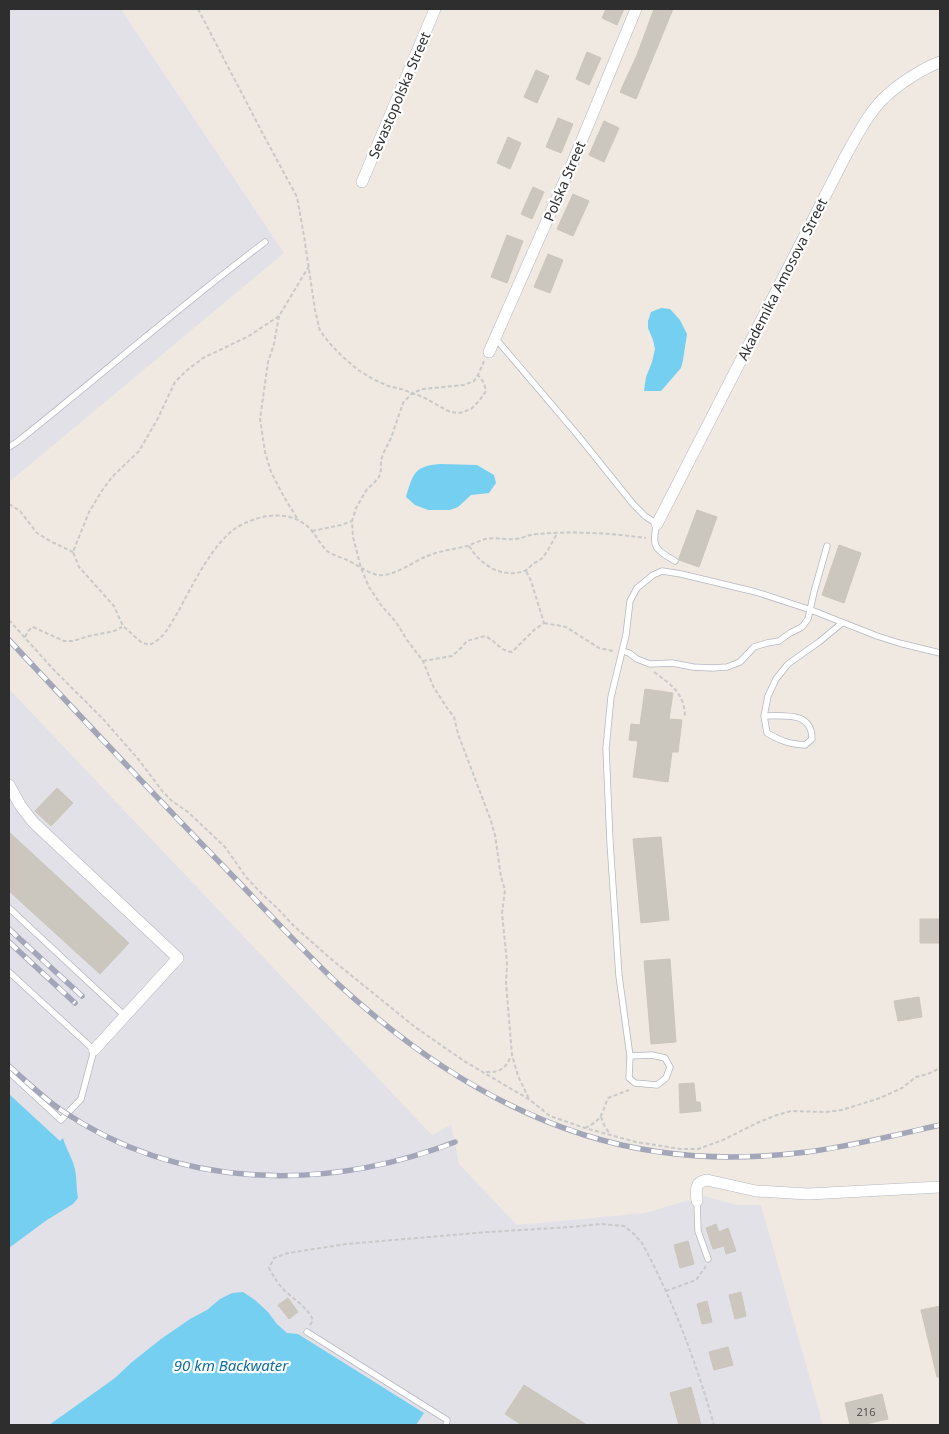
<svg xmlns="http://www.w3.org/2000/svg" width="949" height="1434" font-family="'Noto Sans',sans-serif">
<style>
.industrial{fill:#e3e1e8}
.water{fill:#75cff0}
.building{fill:#cbc7bf;stroke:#cbc5ba}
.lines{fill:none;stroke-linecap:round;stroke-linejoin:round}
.service-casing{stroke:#b4b7c1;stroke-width:7}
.minor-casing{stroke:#b4b7c1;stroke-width:12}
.path{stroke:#c9c9c9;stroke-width:2;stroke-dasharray:4 2.5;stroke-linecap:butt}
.service{stroke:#fff;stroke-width:5.5}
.minor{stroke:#fff;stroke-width:11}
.rail-casing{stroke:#a3a6b8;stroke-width:5.5}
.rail{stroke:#fff;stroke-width:4;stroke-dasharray:11;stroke-linecap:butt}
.labels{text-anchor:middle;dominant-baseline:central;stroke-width:4.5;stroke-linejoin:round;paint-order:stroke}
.number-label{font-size:11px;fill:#555452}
.street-label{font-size:14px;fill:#2e2e2e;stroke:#fff}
.water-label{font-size:15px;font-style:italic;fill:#0d6fa3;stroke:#fff}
</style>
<rect width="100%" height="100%" fill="#efe9e1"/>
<path class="industrial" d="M9 9H121L284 253 9 482Z
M9 689 432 1135 451 1125 459 1164 517 1225 646 1213 689 1200 693 1202 701 1200 704 1196 737 1205H761L823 1425H9V1248L78 1198 76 1188 75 1167 68 1153 63 1139 60 1141 9 1094Z"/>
<path class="water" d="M661 308 670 309 680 320 687 334 683 360 681 368 661 391H644L646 377 652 362 655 349 653 340 648 328V321L651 312Z
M440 464 477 465 494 475 496 483 489 493 471 495 458 507 450 510H428L415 505 406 497C413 474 414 466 440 464Z
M9 1094 60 1141 63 1138C66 1149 73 1159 75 1169 77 1179 76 1188 78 1198L73 1204 47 1220 9 1248Z
M243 1292 255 1300 268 1312 277 1324 287 1333 298 1334 424 1413 416 1425H49L115 1378 132 1362 161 1339 190 1319 207 1310 220 1299 232 1293Z"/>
<path class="building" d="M606 9H624L617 25 602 18Z
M654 9H673L636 99 620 92 637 55Z
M587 52 601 58 589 85 576 79Z
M536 70 549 76 537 103 524 97Z
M558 118 573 124 561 153 546 147Z
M604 121 619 128 604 162 589 155Z
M508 137 521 143 510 169 497 163Z
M533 187 544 192 532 219 521 214Z
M573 194 589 201 573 236 557 229Z
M507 235 523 241 507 283 491 277Z
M548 254 563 260 550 293 534 287Z
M697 510 717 517 699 567 679 560V558Z
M839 545 861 553 844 603 822 595Z
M645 689 673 693 669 719 682 720 678 752H672L668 782 633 777 638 741 629 740 631 724 640 725Z
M57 788 73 803 51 826 35 811Z
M9 832 129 943 100 974 9 891Z
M661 837 669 920 641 923 633 839Z
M920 919H940V943H920Z
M670 959 676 1042 651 1044 644 961Z
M919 997 922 1017 898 1021 894 1001Z
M694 1083 696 1102H700L701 1111 680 1113 679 1084Z
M716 1224 719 1232 728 1228 736 1251 726 1254 724 1246 713 1249 706 1228Z
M688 1241 694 1264 680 1268 674 1245Z
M741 1292 746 1316 735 1319 729 1295Z
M288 1298 298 1312 289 1319 278 1305Z
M707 1301 712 1322 702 1324 697 1304Z
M940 1306V1377H937L921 1310Z
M728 1347 733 1365 714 1370 709 1352Z
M524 1385 587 1425H522L505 1414Z
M691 1387 701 1425H679L670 1393Z
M882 1394 888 1419 861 1425H850L845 1403Z"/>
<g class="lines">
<g class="service-casing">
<path id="service" d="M496 339 576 433 633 504 645 516 657 524C651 546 655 550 675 561
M9 447 17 442C100 376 180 306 265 242
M623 651 629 653 637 659 650 664 672 663 693 667 712 668 727 667 740 662 754 647 767 643 779 641 790 633 802 627 808 619 814 592 827 546
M764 716C784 716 812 711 812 739L805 745C789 744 781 741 767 733L764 716 768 696 776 679 788 664 819 642 842 623
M9 908 125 1016
M9 972 94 1050 81 1099 61 1120 9 1072
M630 1056 652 1055 665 1058 670 1067 666 1078 657 1085 635 1083 629 1078 630 1056 619 976 610 842 606 748 611 697 626 635 630 601 637 588 653 575 662 571 681 574 756 592 811 610 877 636 899 643 940 653
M697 1201 698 1231 708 1259
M307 1332 447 1420 446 1425"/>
</g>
<g class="minor-casing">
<path id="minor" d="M362 182 435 9
M489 352 572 164 636 9
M657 524 845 157C855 139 869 112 884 98 897 85 923 68 940 62
M9 785 20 805 33 822 178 958 94 1050
M697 1201C696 1191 694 1182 707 1180L756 1191 808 1194 940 1187"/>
</g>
<path class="path" d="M198 9 264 136 297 197 304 236 315 310 320 331 332 346 343 357 358 370 373 379 388 386 401 389 423 397 450 412 460 413 471 409 479 401 486 391 484 383 478 375
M309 266 279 316 249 336 203 358 186 371 175 382 157 420 139 451 112 477 101 492 89 512 73 552 79 567 114 606 123 626 141 642 149 645C165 638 169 626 178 612 192 586 215 538 241 525 264 513 293 510 311 530 317 537 321 545 327 551 334 556 344 558 351 562 361 567 368 573 378 575 393 577 413 562 427 556 440 551 454 549 467 546 473 544 479 541 485 539 495 537 505 540 515 539 522 539 529 534 537 534 573 531 610 533 646 538
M279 316 274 344 268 362 260 419 265 452 271 472 284 497 297 518
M484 361 478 375 474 381 464 385 423 389 412 393 403 403 391 438 384 452 381 460V470L379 477 373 484 367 489 356 508 352 521 353 537 361 568 369 587 381 605 396 622 407 640 423 661 433 686 447 708 454 717 458 734 490 818 495 835 501 877 505 890 502 913 507 963 506 983 512 1055 518 1076 529 1099
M9 504 20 511 37 533 50 541 73 552
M312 531 341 525 352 521
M469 546C480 564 501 579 524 571 528 570 530 566 533 564 534 563 539 561 540 560 547 554 552 542 557 534
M9 620 53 669 103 719 139 760 163 792 172 801 188 812 225 847 246 877 261 893 279 910 294 926 331 959 415 1027 464 1061 530 1100 550 1116 585 1128 636 1142 681 1149H698L723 1140 759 1122 777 1115 791 1111 825 1112 842 1110 880 1098 902 1088 916 1077 928 1074 940 1068
M544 623 566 627 599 648 613 651
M25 637 29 630 33 627 64 641H73L89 636 114 631 122 627
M423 661 452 656 459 650 467 641 485 636C496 641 500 651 512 652L534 630 544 623 531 581 526 571
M654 672C672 685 685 694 685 718
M486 1072C500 1073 506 1068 511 1056
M601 1117 605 1127 610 1134
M585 1128C603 1119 601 1115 608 1098L629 1090
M666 1291 696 1280 706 1266
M310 1325 313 1320C307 1307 296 1301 285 1291 278 1284 274 1277 269 1268L274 1258 288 1253 346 1244 488 1232 571 1227 601 1224 624 1226 633 1233 642 1243C673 1300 696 1362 714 1425"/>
<use href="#service" class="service"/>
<use href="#minor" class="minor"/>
<g class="rail-casing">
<path id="rail" d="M9 640C81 717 153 794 227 870 264 908 300 948 338 984 428 1067 537 1135 660 1152 708 1159 759 1158 807 1152 852 1146 896 1135 940 1125
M9 929 82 996
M9 942 75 1003
M9 1066C26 1081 42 1097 61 1110 178 1190 325 1192 455 1142"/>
</g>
<use href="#rail" class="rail"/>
</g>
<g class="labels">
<g class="number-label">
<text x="866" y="1411">216</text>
</g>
<g class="street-label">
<text transform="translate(399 95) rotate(-67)">Sevastopolska Street</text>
<text transform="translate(564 181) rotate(-67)">Polska Street</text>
<text transform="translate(782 279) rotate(-63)">Akademika Amosova Street</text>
</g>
<g class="water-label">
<text x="231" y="1365">90 km Backwater</text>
</g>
</g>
<rect width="949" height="1434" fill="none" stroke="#2e2e2e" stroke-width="20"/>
</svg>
